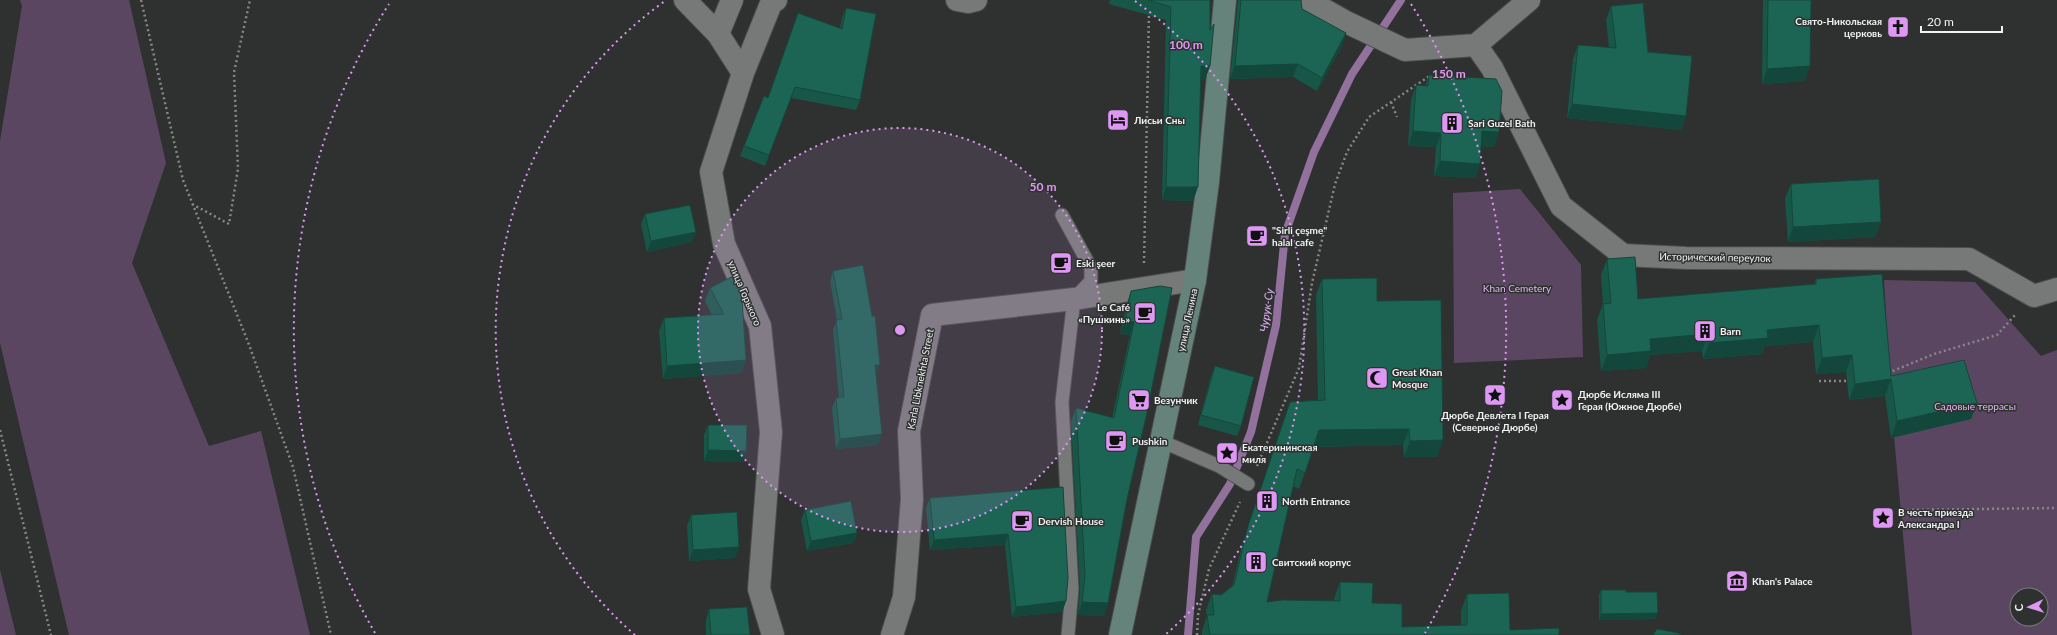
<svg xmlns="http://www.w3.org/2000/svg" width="2057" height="635" font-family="Lato,sans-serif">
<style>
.green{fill:#5b4662;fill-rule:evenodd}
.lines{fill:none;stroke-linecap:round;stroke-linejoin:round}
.stream{stroke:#93719d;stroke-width:8}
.service-casing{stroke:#4b4d4d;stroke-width:15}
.minor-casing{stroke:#4b4d4d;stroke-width:24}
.secondary-casing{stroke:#4b4d4d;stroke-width:24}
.path{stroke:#858887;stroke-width:2.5;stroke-dasharray:2 3;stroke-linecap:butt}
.service{stroke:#767978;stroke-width:13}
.minor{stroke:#767978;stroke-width:22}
.secondary{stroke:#66837b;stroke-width:22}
.wall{fill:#185748}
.shaded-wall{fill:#14473b}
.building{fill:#1c6554;stroke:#14473b}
.ring{fill:none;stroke:#de98f3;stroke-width:2;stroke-dasharray:2 4}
.labels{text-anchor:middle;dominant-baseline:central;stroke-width:3;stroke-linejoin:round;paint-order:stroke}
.poi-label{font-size:10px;font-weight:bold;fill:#f1f3f3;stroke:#2e3130;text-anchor:start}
.street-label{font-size:10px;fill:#f1f3f3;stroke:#2e3130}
.park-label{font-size:10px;fill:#e7b4f7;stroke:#2e3130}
.water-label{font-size:11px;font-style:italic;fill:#e5b2f5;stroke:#2e3130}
.centre{fill:#de98f3;stroke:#2e3130;stroke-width:2}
.ring-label{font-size:12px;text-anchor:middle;font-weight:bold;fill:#de98f3;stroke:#2e3130;stroke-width:3;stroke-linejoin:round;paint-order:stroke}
</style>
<rect width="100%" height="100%" fill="#2e3130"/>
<path class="green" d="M20 0H129L166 163 132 263 209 446 261 431 310 635H69L0 343V141L22 6Z
M1520 189 1581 265 1583 357 1454 363 1453 193Z
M1884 280 1975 282 2041 356 2057 350V635H1912L1891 402ZM2017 595H2041V619H2017Z
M0 570 16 635H0Z"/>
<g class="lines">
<path class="stream" d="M1188 635 1196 537 1230 484 1251 432 1276 325 1285 234 1314 152 1352 74 1401 0"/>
<g class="service-casing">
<path id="service" d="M1062 215 1091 268V281L1074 299 1062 402 1072 589 1068 635
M1161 441 1219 466 1248 484"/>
</g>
<g class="minor-casing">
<path id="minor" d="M685 0 718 34 743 73 711 172 724 244 760 326 771 432 759 589 773 635
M957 0 968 2 976 0
M1307 0 1346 22 1405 50 1476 45
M718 34 732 0
M1476 45 1492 68 1561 206 1623 255 1686 258 1969 259 2034 296 2057 289
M1476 45 1529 0
M743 73 772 1 776 0
M892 635 904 597 912 499 909 431 932 315 1074 299 1195 280"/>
</g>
<g class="secondary-casing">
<path id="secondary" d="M1120 635 1195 280 1208 182 1225 0"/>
</g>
<path class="path" d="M141 0 183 180 248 342 293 467 331 635
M1391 102 1397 117
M192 204 229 224 238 169 234 72 250 0
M1144 263 1149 12
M1888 373 1934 354 1997 335 2015 315
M1819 381H1850
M0 430 51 635
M1257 466 1299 368 1312 283 1335 184 1347 152 1369 117 1431 75
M1902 510 2057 508
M1197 635 1198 615 1209 569 1240 502"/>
<use href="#service" class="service"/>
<use href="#minor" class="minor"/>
<use href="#secondary" class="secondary"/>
</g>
<path class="wall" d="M1110 0H1210V66L1205 79 1200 80 1193 201 1162 200 1166 20 1109 4Z
M1238 0H1301L1302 9 1346 33 1342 46 1317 91 1293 77 1230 79Z
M1763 0H1811L1805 81 1762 84Z
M1611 6 1648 52 1686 116 1681 130 1567 118 1573 59 1578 45 1609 48 1606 20Z
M846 8 860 100 856 110 791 98 765 166 740 156 744 146 768 98 840 28 842 18Z
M1429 75 1494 147 1481 146 1480 164 1475 178 1434 176 1436 147 1408 146 1411 100 1416 85 1425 86Z
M1791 184 1881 222 1875 237 1788 242 1785 198Z
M645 214 696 232 692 242 647 252 641 224Z
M1607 259 1638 299 1814 285 1816 279 1891 376 1977 403 1971 419 1891 438 1885 396 1849 400 1846 372 1816 374 1813 342 1765 346 1762 354 1703 359 1702 351 1650 355 1646 368 1601 371 1597 320 1603 304 1601 275Z
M833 271 876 375 878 445 836 449 832 408 836 398H839L833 330 837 320 830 281Z
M1322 279 1377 301 1443 440 1437 457H1404L1403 445 1314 447 1299 489 1293 486 1267 602 1334 601V599L1340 582 1372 603 1402 627 1461 625V611L1467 594 1510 630 1559 635H1202V631L1207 616 1206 610 1212 594 1221 595 1232 587 1243 542 1290 402 1318 400 1316 295Z
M1160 286 1127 499 1108 603 1104 616 1078 615 1080 589 1071 421 1076 408 1112 418 1130 335 1120 334 1127 303 1131 291Z
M710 288 742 302 746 360 741 373 663 379 659 331 664 318 712 315 705 301Z
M1215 366 1241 426 1237 436 1198 425 1211 376Z
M708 425 746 451 742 462 704 461V435Z
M1063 487 1066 601 1062 612 1012 617 1005 545 930 550 926 508 930 498Z
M805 510 857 533 853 543 807 551 801 520Z
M691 515 739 547 735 558 689 561 687 526Z
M1601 590 1626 592 1656 619 1599 620V595Z
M709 609 750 635H706V620Z"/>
<path class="shaded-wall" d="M1346 33 1342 46 1317 91 1322 78Z
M1298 64 1293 77 1230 79 1235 66Z
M1201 66H1210L1205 79 1196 80Z
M1810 66 1805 81 1762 84 1767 69Z
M1572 104 1686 116 1681 130 1567 118Z
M1413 131 1441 133 1436 147 1408 146Z
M1482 131 1499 132 1494 147 1477 146Z
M1440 161 1480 164 1475 178 1434 176Z
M1166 187H1198L1193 201 1162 200Z
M1881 222 1875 237 1788 242 1793 227Z
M696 232 692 242 647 252 651 241Z
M1125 321 1134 322 1130 335 1120 334Z
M1819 325 1813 342 1765 346 1762 354 1703 359 1709 343 1767 330Z
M1708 334 1702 351 1650 355 1646 368 1601 371 1607 355 1650 339Z
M1852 355 1846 372 1816 374 1822 358Z
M746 360 741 373 663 379 667 366Z
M875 365H880L876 375Z
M1891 379 1885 396 1849 400 1855 384Z
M1977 403 1971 419 1891 438 1897 421Z
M1409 429 1403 445 1313 447 1319 430Z
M882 434 878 445 836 449 840 439Z
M1443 440 1437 457H1404L1410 441Z
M708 450 746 451 742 462 704 461Z
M857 533 853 543 807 551 811 541Z
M1008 534 1005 545 930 550 934 540Z
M739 547 735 558 689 561 693 550Z
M1066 601 1062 612 1012 617 1016 607Z
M1082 602 1108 603 1104 616 1078 615Z
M1658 613 1656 619 1599 620 1601 614Z"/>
<path class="building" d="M1148 0H1210V30L1214 24 1210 66H1201L1198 187H1166L1171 7Z
M1241 0H1301L1302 9 1346 33 1322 78 1298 64 1235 66Z
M1768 0H1811L1810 66 1767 69Z
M1643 3 1648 52 1692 56 1686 116 1572 104 1578 45 1616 48 1611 6Z
M846 8 876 14 860 100 795 87 769 155 744 146 764 96 768 98 798 13 842 29Z
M1429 75 1496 79 1502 91 1499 132 1482 131 1480 164 1440 161 1441 133 1413 131 1416 85 1428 86Z
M1879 179 1881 222 1793 227 1791 184Z
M690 205 696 232 651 241 645 214Z
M1635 257 1638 299 1816 284V279L1882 274 1891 376 1964 360 1977 403 1897 421 1891 379 1855 384 1852 355 1822 358 1819 325 1767 330 1768 338 1709 343 1708 334 1650 339 1651 351 1607 355 1603 304 1611 303 1607 259Z
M863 265 872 316H875L880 365H875L882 434 840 439 836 398 844 397 836 320 842 319 833 271Z
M735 275 744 297 742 298 746 360 667 366 664 318 724 314 710 288Z
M1377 278V301L1441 300 1443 440 1410 441 1409 429 1319 430 1305 473 1297 469 1267 602 1283 600 1340 601V582L1373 583 1372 603 1402 604V627L1467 625V594L1509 593 1510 630 1559 628V635H1210L1207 615H1214L1212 594 1221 595 1234 585 1248 526 1290 402 1325 400 1322 279Z
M1160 286 1172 288 1146 417 1127 499 1108 603 1082 602 1085 576 1076 408 1114 418 1134 322 1125 321 1131 291Z
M1215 366 1254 377 1241 426 1201 415Z
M708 425H747L746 451 708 450Z
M1063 487 1068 578 1066 601 1016 607 1008 534 934 540 930 498Z
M851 501 857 533 811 541 805 510Z
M737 512 739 547 693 550 691 515Z
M1601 590H1626V592H1657L1658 613 1601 614Z
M747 607 750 635H711L709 609Z
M1657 629 1678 633 1681 635H1653Z"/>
<circle cx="900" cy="330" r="202" fill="#de98f3" fill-opacity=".12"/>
<g class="ring">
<circle cx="900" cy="330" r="202"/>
<path d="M635 635A404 404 0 0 1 665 1M1135 1A404 404 0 0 1 1165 635"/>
<path d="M375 633A606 606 0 0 1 389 4M1411 4A606 606 0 0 1 1425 633"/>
</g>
<defs>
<g id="church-square" transform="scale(1.15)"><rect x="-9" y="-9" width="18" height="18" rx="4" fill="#de98f3" stroke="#2e3130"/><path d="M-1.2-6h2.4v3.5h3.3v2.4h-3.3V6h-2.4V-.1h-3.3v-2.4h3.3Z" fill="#111"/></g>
<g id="hotel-square" transform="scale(1.15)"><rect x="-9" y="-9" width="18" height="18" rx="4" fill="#de98f3" stroke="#2e3130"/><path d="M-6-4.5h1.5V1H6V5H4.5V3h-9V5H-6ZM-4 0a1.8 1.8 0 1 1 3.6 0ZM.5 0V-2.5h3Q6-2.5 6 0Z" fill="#111"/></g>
<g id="building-square" transform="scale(1.15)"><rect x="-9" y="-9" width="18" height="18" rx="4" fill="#de98f3" stroke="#2e3130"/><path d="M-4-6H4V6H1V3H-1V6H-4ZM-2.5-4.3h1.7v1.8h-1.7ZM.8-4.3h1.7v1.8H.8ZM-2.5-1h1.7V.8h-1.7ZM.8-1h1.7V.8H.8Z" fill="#111"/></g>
<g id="cafe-square" transform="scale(1.15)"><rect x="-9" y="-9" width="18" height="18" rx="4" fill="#de98f3" stroke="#2e3130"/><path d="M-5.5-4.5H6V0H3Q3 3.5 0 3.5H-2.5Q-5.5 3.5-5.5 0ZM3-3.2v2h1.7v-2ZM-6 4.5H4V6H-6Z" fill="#111"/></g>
<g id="mosque-square" transform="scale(1.15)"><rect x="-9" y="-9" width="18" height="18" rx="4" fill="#de98f3" stroke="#2e3130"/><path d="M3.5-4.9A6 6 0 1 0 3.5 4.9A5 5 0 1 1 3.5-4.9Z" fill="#111"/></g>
<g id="sight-square" transform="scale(1.15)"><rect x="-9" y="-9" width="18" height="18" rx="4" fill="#de98f3" stroke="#2e3130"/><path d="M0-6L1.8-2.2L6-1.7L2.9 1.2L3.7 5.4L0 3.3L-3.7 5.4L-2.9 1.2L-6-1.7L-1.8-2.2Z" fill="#111"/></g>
<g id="supermarket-square" transform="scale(1.15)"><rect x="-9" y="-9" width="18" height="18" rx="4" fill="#de98f3" stroke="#2e3130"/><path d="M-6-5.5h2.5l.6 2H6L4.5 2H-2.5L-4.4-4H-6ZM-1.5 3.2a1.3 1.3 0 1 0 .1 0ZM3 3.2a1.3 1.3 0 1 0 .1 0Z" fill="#111"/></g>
<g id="museum-square" transform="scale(1.15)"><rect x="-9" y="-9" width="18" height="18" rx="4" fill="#de98f3" stroke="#2e3130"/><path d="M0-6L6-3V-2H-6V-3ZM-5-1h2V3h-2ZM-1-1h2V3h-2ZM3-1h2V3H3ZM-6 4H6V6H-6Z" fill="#111"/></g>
</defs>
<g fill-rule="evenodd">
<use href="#church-square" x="1898" y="27"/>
<use href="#hotel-square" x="1118" y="120"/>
<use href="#building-square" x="1452" y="123"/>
<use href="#cafe-square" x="1257" y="236"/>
<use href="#cafe-square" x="1061" y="263"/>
<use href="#cafe-square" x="1145" y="313"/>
<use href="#building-square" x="1705" y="331"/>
<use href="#mosque-square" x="1377" y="378"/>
<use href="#sight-square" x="1495" y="395"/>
<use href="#supermarket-square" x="1139" y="400"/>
<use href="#sight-square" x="1562" y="400"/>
<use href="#cafe-square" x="1116" y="441"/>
<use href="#sight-square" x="1227" y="453"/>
<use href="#building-square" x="1267" y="501"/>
<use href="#sight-square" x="1883" y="518"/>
<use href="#cafe-square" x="1022" y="521"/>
<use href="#building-square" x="1256" y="562"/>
<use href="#museum-square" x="1737" y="581"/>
</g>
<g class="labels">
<g class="poi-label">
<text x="1882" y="21" text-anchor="end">Свято-Никольская<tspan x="1882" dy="12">церковь</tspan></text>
<text x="1134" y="120">Лисьи Сны</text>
<text x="1468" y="123">Sari Guzel Bath</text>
<text x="1272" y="230">"Sirli çeşme"<tspan x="1272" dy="12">halal cafe</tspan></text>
<text x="1076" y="263">Eski şeer</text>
<text x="1130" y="307" text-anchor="end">Le Café<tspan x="1130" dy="12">«Пушкинь»</tspan></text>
<text x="1720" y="331">Barn</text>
<text x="1392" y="372">Great Khan<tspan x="1392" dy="12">Mosque</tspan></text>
<text x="1578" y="394">Дюрбе Исляма III<tspan x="1578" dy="12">Герая (Южное Дюрбе)</tspan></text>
<text x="1154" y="400">Везунчик</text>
<text x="1495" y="415" text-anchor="middle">Дюрбе Девлета I Герая<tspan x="1495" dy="12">(Северное Дюрбе)</tspan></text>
<text x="1132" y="441">Pushkin</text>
<text x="1242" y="447">Екатерининская<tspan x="1242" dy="12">миля</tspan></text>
<text x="1282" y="501">North Entrance</text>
<text x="1898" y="512">В честь приезда<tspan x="1898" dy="12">Александра I</tspan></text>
<text x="1038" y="521">Dervish House</text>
<text x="1272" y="562">Свитский корпус</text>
<text x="1752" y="581">Khan's Palace</text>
</g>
<g class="street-label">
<text transform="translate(1715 257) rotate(1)">Исторический переулок</text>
<text transform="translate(745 293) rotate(67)">улица Горького</text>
<text transform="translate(1187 320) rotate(-78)">улица Ленина</text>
<text transform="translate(920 379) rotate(-79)">Karla Libknekhta Street</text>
</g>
<g class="park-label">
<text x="1517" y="288">Khan Cemetery</text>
<text x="1975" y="406">Садовые террасы</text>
</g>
<g class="water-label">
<text transform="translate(1266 310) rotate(-82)">Чурук-Су</text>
</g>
</g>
<circle cx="900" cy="330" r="6" class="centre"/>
<g class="ring-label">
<text x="1186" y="49">100 m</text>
<text x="1449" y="78">150 m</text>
<text x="1043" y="191">50 m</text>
</g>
<g transform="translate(2029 607) rotate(266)"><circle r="19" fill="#2e3130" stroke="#7c7f7e"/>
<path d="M0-3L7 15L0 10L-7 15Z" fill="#de98f3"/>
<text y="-6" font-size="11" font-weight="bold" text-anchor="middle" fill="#f1f3f3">С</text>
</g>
<path d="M1921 26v6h81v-6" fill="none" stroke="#f1f3f3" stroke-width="2"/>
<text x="1927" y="26" font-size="12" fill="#f1f3f3" stroke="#2e3130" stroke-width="3" paint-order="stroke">20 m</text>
</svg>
